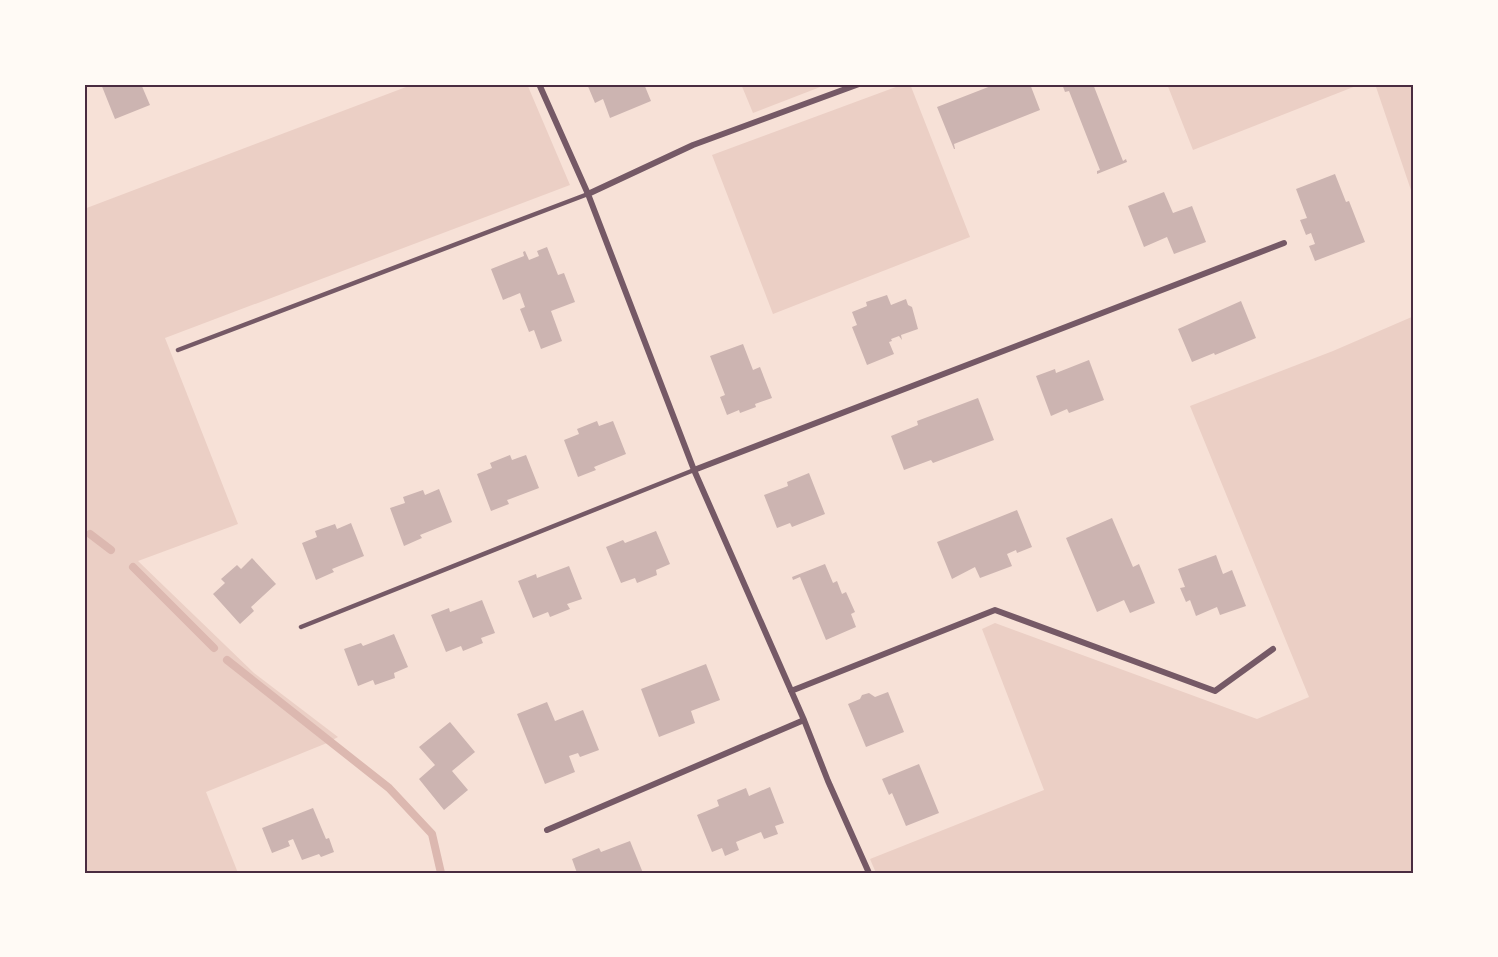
<svg xmlns="http://www.w3.org/2000/svg" width="1498" height="957" font-family="'Open Sans',sans-serif">
<style>
.green{fill:#ebcfc5}
.lines{fill:none;stroke-linecap:round;stroke-linejoin:round}
.stream{stroke:#dcb8b0;stroke-width:8}
.building{fill:#ccb4b1}
.service{stroke:#755966;stroke-width:4.5}
.minor{stroke:#755966;stroke-width:6}
.neatline{fill:none;stroke:#4a2c40;stroke-width:2}
</style>
<rect width="100%" height="100%" fill="#f7e1d7"/>
<path class="green" d="M414 84H527L570 185 165 338 238 524 138 561 254 673 338 737 327 743 206 792 238 873H84V209Z
M741 84H828L753 113Z
M904 84H910L970 237 773 314 712 155Z
M1167 84H1361L1193 150Z
M1375 84H1414V199Z
M1414 316V873H876L870 859 1044 790 982 629 995 623 1257 719 1309 697 1190 406 1333 351Z"/>
<g class="lines">
<path class="stream" d="M90 534 111 550
M133 567 214 648
M227 660 389 788 432 834 441 873"/>
</g>
<path class="building" d="M101 84H141L150 105 115 119Z
M587 84H644L651 101 610 118 603 99 595 103Z
M996 84H1030L1040 110 954 144 955 149H954L937 107Z
M1062 84H1093L1123 161 1126 159 1127 162 1097 174V171L1100 170 1069 91 1065 92Z
M1335 174 1346 202 1349 201 1365 242 1315 261 1309 246 1315 244 1311 233 1306 235 1300 220 1307 218 1296 189Z
M1164 192 1173 213 1192 206 1206 242 1174 254 1167 237 1144 247 1128 206Z
M547 247 558 275 564 273 575 302 551 311 562 341 541 349 534 330 529 332 520 309 525 307 520 293 503 300 491 269 524 256 523 252 525 251 529 260 539 256 537 251Z
M887 295 891 305 906 299 908 305 912 307 918 329 901 335 902 340 899 336 891 339 892 341 889 342 894 354 867 365 852 327 857 325 852 312 867 306 866 302Z
M1241 301 1256 338 1215 355 1214 353 1192 362 1178 329Z
M743 344 753 370 760 367 772 398 755 404 756 407 740 413 739 410 727 415 720 397 725 395 710 356Z
M1089 360 1104 400 1069 413 1067 409 1051 416 1036 376 1055 369 1056 373Z
M978 398 994 440 933 463 931 460 904 470 891 436 918 425 917 421Z
M597 421 599 426 613 421 626 454 594 467 596 470 578 477 564 440 579 434 577 429Z
M510 455 512 460 526 455 539 488 507 500 509 504 491 511 477 474 492 468 490 463Z
M809 473 825 514 792 527 790 523 777 528 764 495 788 486 787 482Z
M439 489 452 522 420 535 422 538 404 546 390 508 405 503 403 497 423 490 425 495Z
M1017 510 1032 547 1017 553 1016 550 1007 554 1012 566 980 578 975 567 952 579 937 542Z
M1112 518 1133 567 1139 564 1155 603 1130 613 1124 600 1097 612 1066 538Z
M351 523 364 556 332 569 334 572 316 580 302 543 317 537 315 531 335 524 337 529Z
M656 531 670 564 656 570 657 575 637 583 635 578 621 583 606 547 623 540 625 543Z
M1216 555 1223 574 1232 570 1246 606 1220 615 1217 607 1196 616 1190 600 1186 602 1180 588 1185 587 1178 569Z
M252 558 276 584 251 607 254 611 240 624 213 594 225 583 221 579 237 565 241 569Z
M825 564 833 583 837 581 842 594 846 592 855 612 851 614 856 627 826 640 800 577 793 580 792 577Z
M569 566 582 599 567 604 570 609 550 617 548 612 533 618 518 581 536 574 537 578Z
M482 600 495 633 481 638 483 643 463 651 461 646 446 652 431 615 449 608 450 612Z
M394 634 408 667 394 673 395 678 375 685 373 680 358 686 344 649 361 643 363 646Z
M706 664 720 700 691 711 695 723 659 737 641 689Z
M888 692 904 732 866 747 848 704 860 699 862 695 869 693 875 697Z
M547 702 555 721 583 710 599 750 580 757 578 753 569 756 575 772 545 784 517 714Z
M450 722 475 752 452 771 468 790 444 810 419 779 435 765 419 747Z
M919 764 939 813 906 826 892 793 889 795 882 779Z
M770 787 784 823 775 826 778 834 764 839 761 832 736 842 739 850 725 856 722 848 712 852 697 815 719 806 717 800 746 788 749 796Z
M313 808 326 839 329 838 334 852 321 857 319 854 302 860 293 839 288 841 290 846 272 853 262 828Z
M630 841 643 873H577L572 859 599 848 601 852Z"/>
<g class="lines">
<path class="service" d="M178 350 588 194
M301 627 694 470"/>
<path class="minor" d="M539 84 588 194 694 470 804 720 828 781 869 873
M588 194 693 145 859 84
M694 470 1284 243
M791 691 995 610 1215 691 1273 649
M547 830 804 720"/>
</g>
<rect width="1498" height="957" fill="none" stroke="#fffaf5" stroke-width="171"/>
<rect x="86" y="86" width="1326" height="786" class="neatline"/>
</svg>
